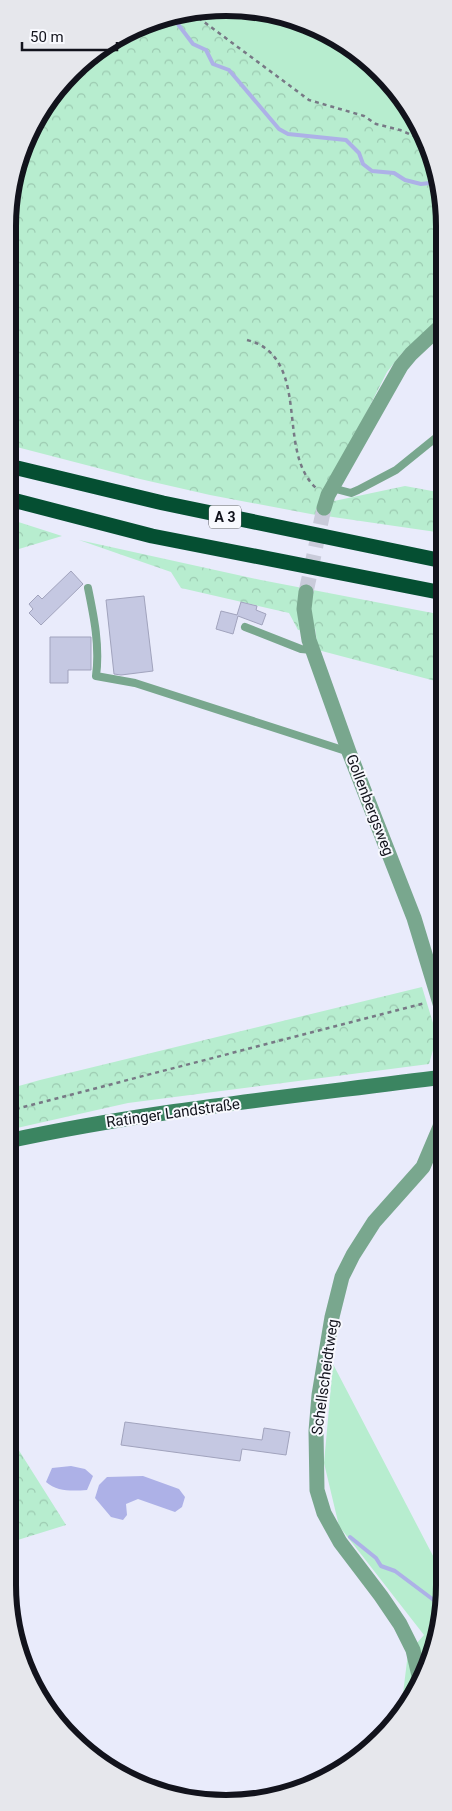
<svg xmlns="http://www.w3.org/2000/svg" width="452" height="1811" font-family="Roboto,sans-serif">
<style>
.green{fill:#b7edcf}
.forest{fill:url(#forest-crowns)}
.water{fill:#adb1e7}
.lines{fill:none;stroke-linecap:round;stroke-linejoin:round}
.stream{stroke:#adb1e7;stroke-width:4}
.building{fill:#c5c8e2;stroke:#a1a3bd}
.street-tunnel{stroke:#c9cbda;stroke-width:15;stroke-dasharray:15 8;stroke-linecap:butt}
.path{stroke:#777985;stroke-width:2.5;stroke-dasharray:4 4;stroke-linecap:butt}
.lane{stroke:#79a78e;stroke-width:8}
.street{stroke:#79a78e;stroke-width:15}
.secondary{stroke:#3b8561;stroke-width:15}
.highway{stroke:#054f32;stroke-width:15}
.labels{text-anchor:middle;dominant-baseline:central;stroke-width:4;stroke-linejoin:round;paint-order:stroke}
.shield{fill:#f8f9fe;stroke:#575860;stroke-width:1}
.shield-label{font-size:14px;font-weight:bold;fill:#12131c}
.street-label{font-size:15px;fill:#12131c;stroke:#f8f9fe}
.rim{fill:none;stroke:#12131c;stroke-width:6}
</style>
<defs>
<pattern id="forest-crowns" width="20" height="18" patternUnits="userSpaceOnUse" patternTransform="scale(1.25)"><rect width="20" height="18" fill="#b7edcf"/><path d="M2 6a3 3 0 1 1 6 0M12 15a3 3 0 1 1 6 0" fill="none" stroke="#9ccab1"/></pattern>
</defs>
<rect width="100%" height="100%" fill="#e9ebfb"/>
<path class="green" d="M255 9 323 30 381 72 422 130 426 141 400 130 376 124 364 116 309 100 192 13Z
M333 1364 443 1575V1614L415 1694 401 1710 408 1653 424 1635 339 1526 324 1463Z"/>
<path class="forest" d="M192 13 309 100 364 116 376 124 400 130 426 141 443 198V315L402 353 387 372 329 486 316 515 210 495 140 479 9 445V197L37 117 93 52 120 39 131 42 182 14Z
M405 486 443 493V533L326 516 334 501Z
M9 519 62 536 9 552Z
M79 540 261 580 443 615V683L318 650 315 628 298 630 289 613 181 588 171 572Z
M422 987 437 1036 429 1064 128 1103 8 1130V1089L40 1080Z
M13 1441 66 1525 8 1543V1442Z"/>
<path class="water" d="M71 1466 85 1469 93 1476 87 1490C73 1491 57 1492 46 1482L52 1468Z
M143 1476 179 1489 185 1497 182 1507 175 1512 138 1499 126 1504 127 1515 123 1520 111 1517 95 1498 99 1485 107 1477Z"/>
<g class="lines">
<path class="stream" d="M171 15 193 44 206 50 213 64 229 70 279 129 288 134 346 140 359 153 363 164 372 171 394 173 405 180 421 184 438 182
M350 1537 376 1558 381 1566 395 1571 443 1607"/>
</g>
<path class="building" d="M71 571 83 584 41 625 29 613 33 609 29 604 38 595 42 599Z
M144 596 153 671 121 675 114 674 106 600Z
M241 602 257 606 256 610 266 614 262 625 238 616 233 634 216 629 221 611 237 615Z
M50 637H91V670H68V683H50Z
M125 1422 262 1440 264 1428 290 1432 286 1455 242 1449 240 1461 121 1445Z"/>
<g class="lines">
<path class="street-tunnel" d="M306 592 324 508"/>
<path class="path" d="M192 13 309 100 364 116 376 124 400 130 426 141
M247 340C254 342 260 344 265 348 306 378 279 454 316 488
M8 1111 425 1003"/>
<path class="lane" d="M332 488 351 493 358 490 396 470 443 432
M88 588C94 617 100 646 96 676L135 683 349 752
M245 627 301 649 312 650"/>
<path class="street" d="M324 508 328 495 401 366 411 354 443 324
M306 592 304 609 309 640 349 752 414 918 442 1010 443 1018
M420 1680 413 1650 400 1624 381 1596 340 1542 324 1513 317 1490 316 1431 319 1395 332 1317 342 1277 353 1255 374 1222 423 1167 440 1127 443 1107"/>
<path class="secondary" d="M8 1141C151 1110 298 1096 443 1077"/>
<path class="highway" d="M9 466 163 503 443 561
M9 499 152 536 443 593"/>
</g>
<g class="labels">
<rect class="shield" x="209" y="505.5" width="32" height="23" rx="4"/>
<g class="shield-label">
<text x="225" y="517">A 3</text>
</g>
<g class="street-label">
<text transform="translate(370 805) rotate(69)">Gollenbergsweg</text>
<text transform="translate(173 1113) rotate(-8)">Ratinger Landstraße</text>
<text transform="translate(325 1377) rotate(-82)">Schellscheidtweg</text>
</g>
</g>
<path d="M0 0H452V1811H0ZM226 16H226A210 210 0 0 1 436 226V1585A210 210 0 0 1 226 1795H226A210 210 0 0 1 16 1585V226A210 210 0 0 1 226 16Z" fill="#e6e7ec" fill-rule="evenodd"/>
<path class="rim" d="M226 16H226A210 210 0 0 1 436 226V1585A210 210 0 0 1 226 1795H226A210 210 0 0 1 16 1585V226A210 210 0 0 1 226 16Z"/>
<path d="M22 42v8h95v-8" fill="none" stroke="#12131c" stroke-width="2.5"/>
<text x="30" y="42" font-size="15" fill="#12131c" stroke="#f8f9fe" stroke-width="4" paint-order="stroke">50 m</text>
</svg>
